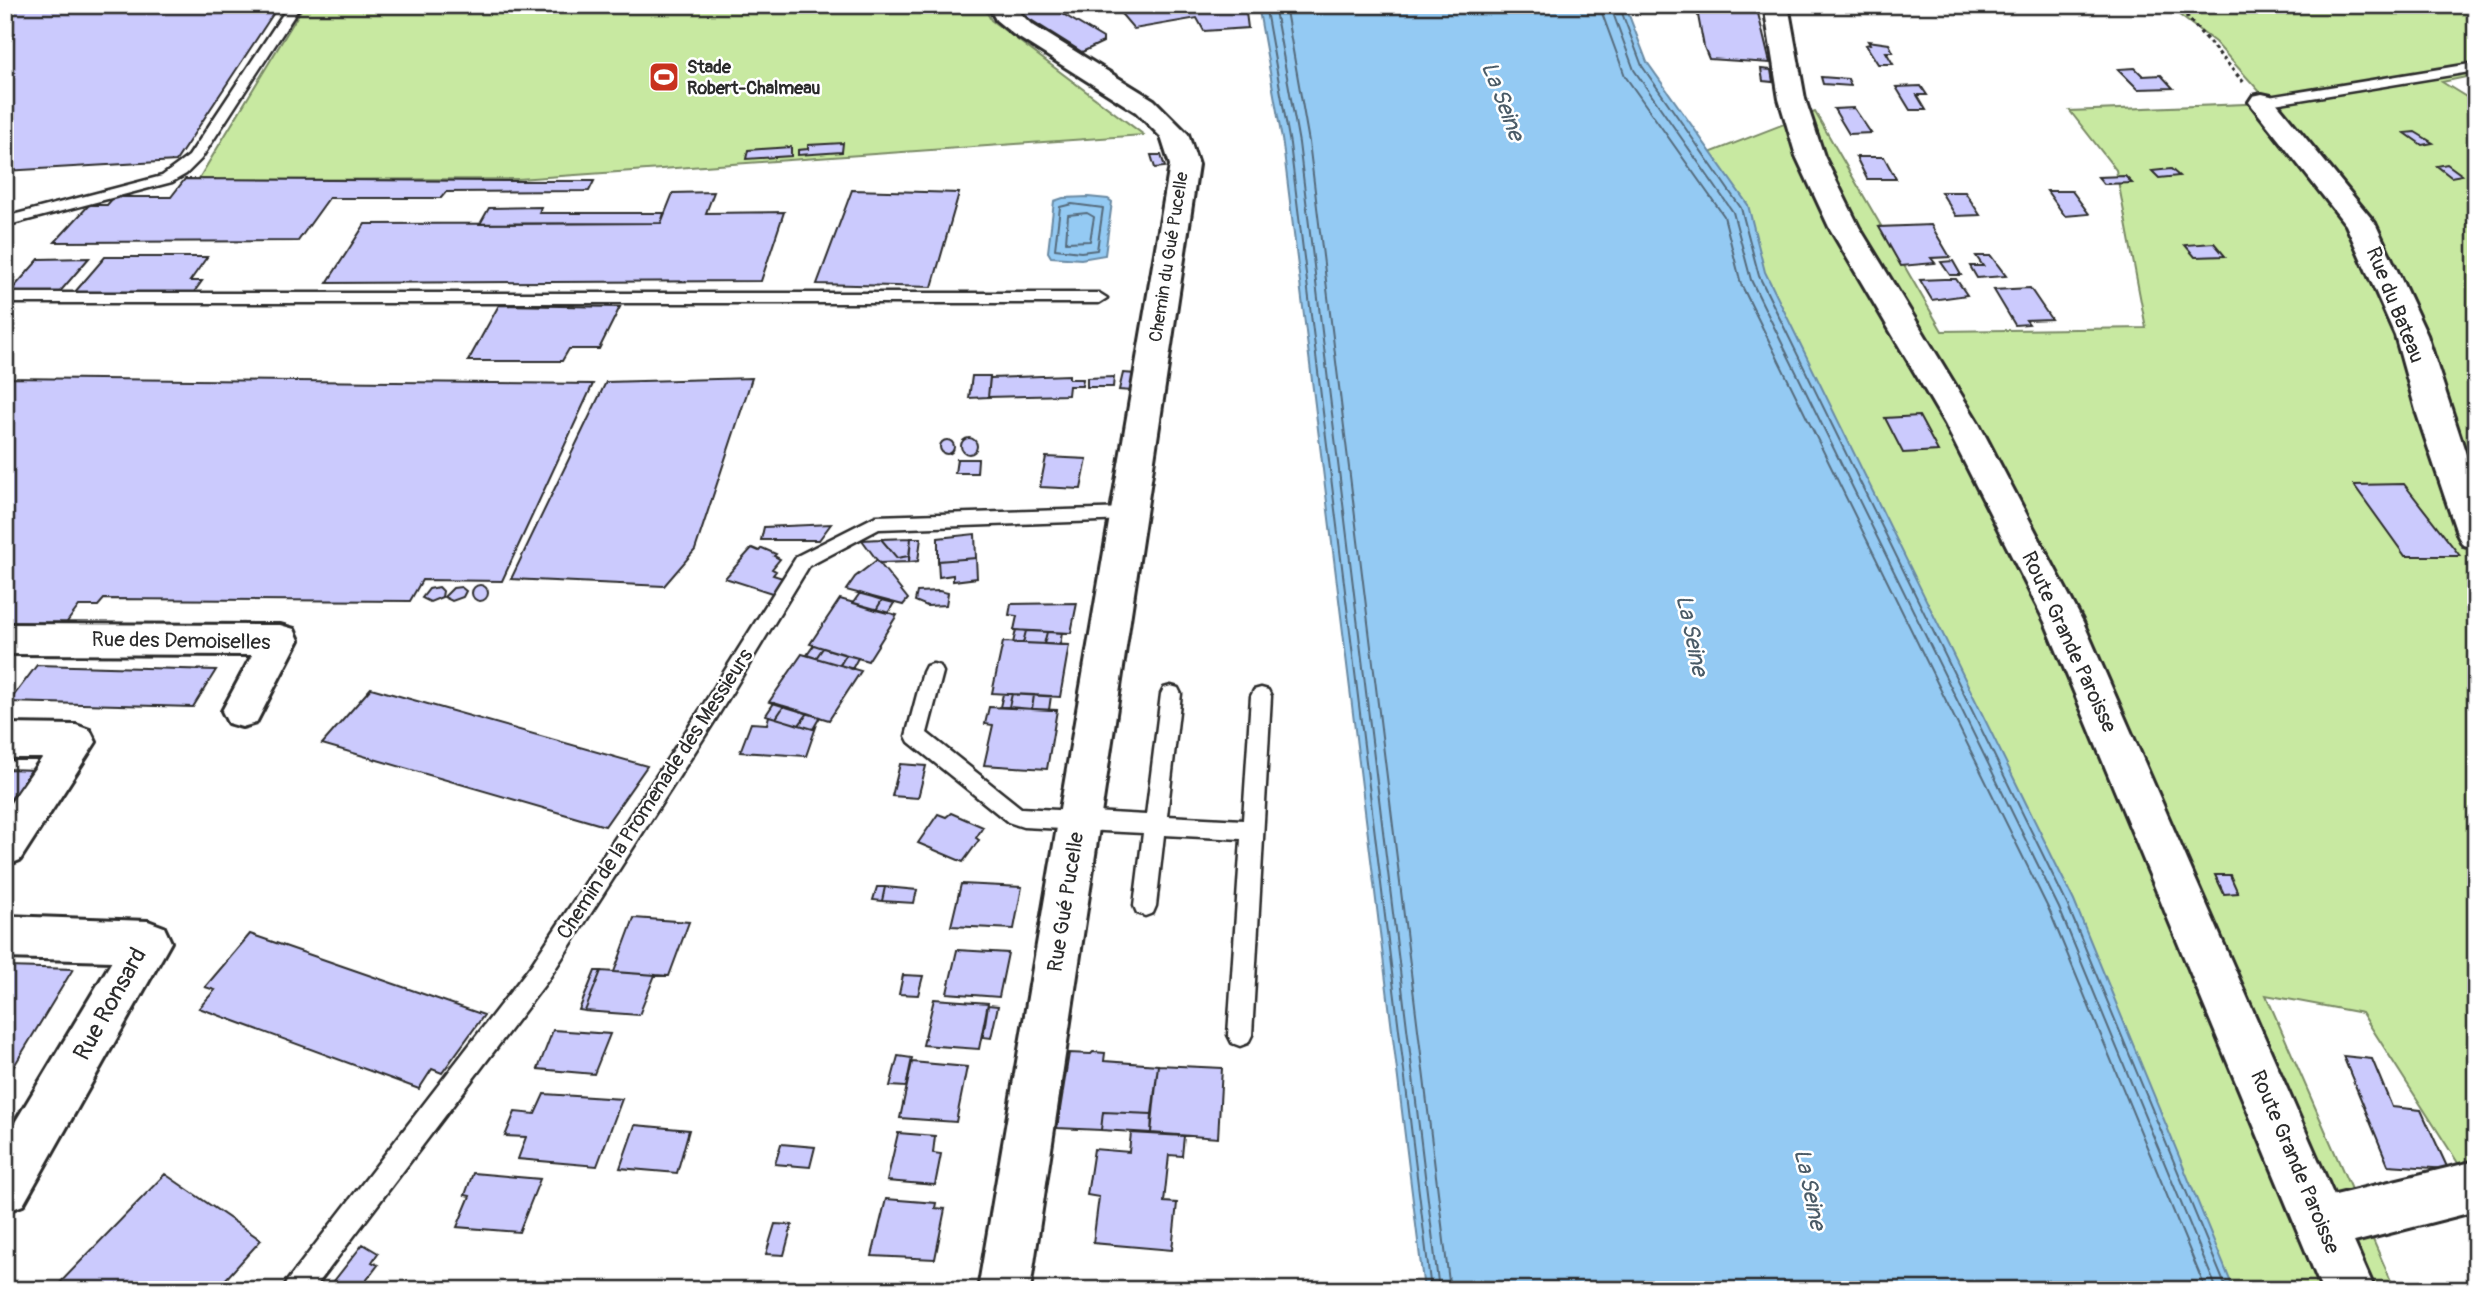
<svg xmlns="http://www.w3.org/2000/svg" width="2481" height="1295" font-family="Pangolin,sans-serif">
<style>
.green{fill:#c8e9a1;stroke:#7a8a66;stroke-width:2}
.water{fill:#94caf3;stroke:#6a8aa3;stroke-width:2}
.lines{fill:none;stroke-linecap:round;stroke-linejoin:round}
.shore{stroke:#556b7b;stroke-width:2}
.building{fill:#cbcafd;stroke:#2b2b2b;stroke-width:2}
.service-casing{stroke:#2b2b2b;stroke-width:5}
.minor-casing{stroke:#2b2b2b;stroke-width:6}
.secondary-casing{stroke:#2b2b2b;stroke-width:6}
.path{stroke:#2b2b2b;stroke-width:3.5;stroke-dasharray:3.5 3.5;stroke-linecap:butt}
.service{fill:#fff;fill-rule:evenodd}
.minor{fill:#fff;fill-rule:evenodd}
.secondary{fill:#fff;fill-rule:evenodd}
.labels{text-anchor:middle;dominant-baseline:central;stroke-width:5;stroke-linejoin:round;paint-order:stroke}
.far-poi-label{font-size:18px;font-weight:bold;fill:#2b2b2b;stroke:#fff;text-anchor:start}
.far-street-label{font-size:18px;fill:#2b2b2b;stroke:#fff}
.street-label{font-size:21px;fill:#2b2b2b;stroke:#fff}
.water-label{font-size:23px;font-style:italic;fill:#4a5b67;stroke:#fff}
.near-street-label{font-size:24px;fill:#2b2b2b;stroke:#fff}
</style>
<rect width="100%" height="100%" fill="#fff"/>
<filter id="ink" filterUnits="userSpaceOnUse"><feTurbulence type="fractalNoise" baseFrequency=".0143" numOctaves="2"/><feDisplacementMap in="SourceGraphic" scale="14" xChannelSelector="R" yChannelSelector="G"/><feConvolveMatrix kernelMatrix="1 2 1 2 8 2 1 2 1" color-interpolation-filters="sRGB"/></filter>
<g filter="url(#ink)">
<path class="green" d="M304 5H983L991 20 1144 135 518 179 198 180Z
M2166 5H2476V75L2442 82 2476 103V1161L2458 1163 2362 1013 2266 995 2395 1290H2216L1699 157 1815 112 1942 331 2146 328 2116 170 2070 111 2270 103 2215 42Z"/>
<path class="water" d="M1258 5H1625L1647 62 1748 205 1765 272 2074 901 2234 1290H1424L1283 145Z
M1088 197 1108 199 1112 202 1105 255 1081 259 1051 257 1048 252 1054 201 1063 198Z"/>
<g class="lines">
<path class="shore" d="M1265 5 1290 144 1431 1290
M1274 5 1299 143 1439 1290
M1285 5 1309 142 1450 1290
M1599 5 1625 76 1724 216 1741 284 2050 912 2206 1290
M1610 5 1634 70 1733 212 1751 280 2059 908 2217 1290
M1619 5 1642 66 1741 208 1759 276 2067 904 2227 1290
M1072 204 1103 208 1097 250 1081 252 1055 249 1060 207Z
M1087 213 1094 217 1090 241 1066 242 1068 215Z"/>
</g>
<path class="building" d="M5 5H279L176 161 5 171Z
M1016 5H1054L1058 11 1103 38V42L1082 52 1023 15Z
M1245 5 1248 28 1204 31 1197 18 1134 29 1117 9 1127 5Z
M1696 5H1756L1770 63 1709 59 1704 47Z
M1868 41 1889 44 1893 52H1886L1893 64H1878L1866 45 1870 44Z
M2135 68 2143 76 2161 75 2173 88 2138 89 2118 69Z
M1761 69 1771 70 1773 82 1763 81Z
M1821 77 1848 79 1851 86 1823 84Z
M1921 86 1927 95H1917L1926 110H1910L1896 87Z
M1854 108 1871 133 1849 134 1834 109Z
M2415 132 2433 143 2422 145 2405 133Z
M843 143 842 152 798 155V150L808 149V145Z
M791 147V156L746 159 748 150Z
M1151 155H1161L1165 167 1155 168Z
M1856 157H1884L1896 179H1867Z
M2447 164 2462 175 2451 177 2437 166Z
M2171 169 2179 176 2159 178 2152 171Z
M2125 176 2132 183 2104 184 2098 177Z
M185 179 503 181H594L589 191 446 192 441 198H329L298 241 55 242 89 205H107L114 197H171Z
M852 190 959 193 932 287 817 284Z
M2047 191H2072L2089 214 2065 216Z
M714 192 706 213 784 212 761 281 327 283 365 224 661 223 673 193Z
M1941 192H1965L1980 215 1956 216Z
M541 207 539 213H664L661 223 480 224 489 208Z
M1931 225 1950 257 1931 258 1935 263 1901 266 1879 227Z
M2214 243 2225 256 2195 257 2185 245Z
M1976 256H1991L2006 276 1977 278 1970 266H1983Z
M105 257H207L190 281H202L194 292 74 293Z
M89 258 58 294H8L39 259Z
M1953 261 1961 275H1950L1941 262Z
M1944 279H1956L1967 295 1932 300 1920 280Z
M2030 288 2051 319 2026 320 2029 324 2015 325 1994 290Z
M499 305 620 307 599 349H569L562 361H468Z
M1123 373 1136 374 1132 391 1119 390Z
M1069 375V379H1083L1082 386H1069L1068 395 988 397 990 378Z
M972 376H990L988 397 969 398Z
M1114 377 1113 387H1087V378Z
M5 378 593 384 502 581 422 580 410 601 104 599 98 606H79L61 630H5Z
M752 378 695 550 664 586 511 579 606 382Z
M1919 416 1938 451 1903 453 1885 418Z
M961 446a8 8 0 1 1 16 0a8 8 0 1 1-16 0Z
M940 447a7 7 0 1 1 14 0a7 7 0 1 1-14 0Z
M1046 457 1087 459 1081 489 1040 487Z
M957 459H978L977 473H955Z
M2404 484 2460 556H2405L2354 485Z
M831 524 819 540H761L764 527Z
M975 534 976 558 938 561V538Z
M911 538 909 556 897 558 881 539Z
M911 538H921L918 561 909 562Z
M881 539 897 558 909 556V562L879 563 862 540Z
M752 548 759 551 762 548 776 554 774 556 780 559 772 569 776 571 773 575 786 579 775 594 725 578Z
M976 558 977 578 953 581V575L939 577 938 561Z
M877 560 908 599 903 605 846 590 855 577Z
M472 593a8 8 0 1 1 16 0a8 8 0 1 1-16 0Z
M439 587 443 591 442 597 430 602 422 598 429 589Z
M461 587 466 591 463 597 452 601 444 597 453 588Z
M939 591 948 593 946 605 927 606 915 601 917 592Z
M860 593 882 600 876 610 853 603Z
M840 599 897 615 868 661 810 644Z
M882 600 894 603 888 613 876 610Z
M1077 603 1071 633 1014 630 1017 616 1009 615 1011 604Z
M1016 630 1026 631 1023 643H1013Z
M1026 631 1047 632 1044 644 1023 643Z
M1047 632 1062 633 1060 645 1044 644Z
M1003 642 1069 645 1060 697 992 693Z
M814 645 823 648 816 658 807 655Z
M823 648 846 655 840 665 816 658Z
M802 654 861 671 829 720 769 702Z
M846 655 858 658 852 669 840 665Z
M37 665 216 670 193 707 9 702Z
M371 688 647 766 605 826 322 744Z
M1003 694H1012L1009 707H1000Z
M1012 694 1034 695 1032 709 1009 707Z
M1034 695 1051 696 1049 710 1032 709Z
M774 703 784 706 776 718 766 715Z
M784 706 808 713 799 725 776 718Z
M989 707 1057 710 1047 769 984 765 993 725 985 724Z
M808 713 820 717 813 729 799 725Z
M769 716 813 729 816 727 806 756 740 752 751 723 767 724Z
M900 764 926 766 918 798 892 796Z
M5 769 37 770 5 816Z
M951 813 983 827 976 838 979 840 963 862 918 843 938 814 946 817Z
M2215 875H2230L2238 893 2224 894Z
M961 884 1022 887 1014 929 951 926Z
M877 887H885L882 901 873 900Z
M885 887 917 890 914 903 882 901Z
M634 918 689 922 669 976 614 972Z
M250 934 484 1015 442 1073 432 1069 419 1089 199 1008 215 990 205 987Z
M957 950 1008 953 999 997 947 993Z
M8 967 73 969 5 1081V970Z
M595 971H601L585 1011 579 1010Z
M601 971 655 975 639 1015 585 1011Z
M903 975 923 976 918 995 899 994Z
M934 999 988 1003 979 1049 923 1045Z
M988 1005 998 1006 991 1038 983 1037Z
M553 1030 610 1034 594 1074 538 1069Z
M1093 1052 1105 1053 1104 1061 1158 1065 1152 1114 1103 1112 1101 1130 1057 1128 1069 1053 1091 1054Z
M898 1056 912 1058 906 1087 890 1086Z
M2343 1056 2372 1059 2392 1107 2421 1110 2448 1169 2388 1165Z
M912 1062 967 1067 956 1122 900 1118Z
M1158 1065 1222 1068 1218 1138 1151 1133Z
M544 1094 622 1099 597 1166 518 1159 526 1137 505 1136 515 1112 535 1114Z
M1103 1112 1152 1114 1151 1133 1101 1130Z
M635 1125 689 1130 677 1173 620 1168Z
M898 1133 935 1136 933 1153 941 1154 935 1185 887 1181Z
M1131 1133 1184 1136 1182 1156 1169 1155 1164 1202 1177 1203 1172 1250 1093 1243 1099 1197 1087 1195 1094 1149 1129 1152Z
M781 1144 815 1147 810 1167 775 1164Z
M473 1173 540 1179 519 1232 457 1227 470 1196 465 1195Z
M165 1174 261 1240 216 1290H53Z
M886 1199 936 1203 935 1208 945 1209 935 1259 872 1256Z
M775 1224 792 1225 784 1255 766 1254Z
M363 1244 378 1253 372 1262 378 1265 359 1290H339L330 1286Z"/>
<g class="lines">
<g class="service-casing">
<path id="service" d="M289 5H301L201 159 186 174 172 182 5 226V217L162 176 189 156Z
M2476 63V71L2262 106 2255 102 2262 98Z
M5 293H1099L1107 298 1099 303H5Z
M1129 508 1135 509 1138 514 1135 519 1129 520 879 529 809 566 714 722 548 980 313 1290H283L287 1281 532 964 700 710 797 556 876 516Z
M933 664 940 666 943 672 927 733 1021 808 1146 815 1161 694 1164 688 1171 686 1178 688 1181 694 1167 816 1243 820 1251 696 1254 690 1261 688 1268 690 1271 696 1252 1035 1248 1043 1240 1046 1232 1043 1228 1035 1241 839 1164 835 1156 906 1153 913 1145 916 1137 913 1134 906 1143 833 1023 827 1008 822 909 742 906 736 923 672 926 666Z"/>
</g>
<g class="minor-casing">
<path id="minor" d="M988 5H1012L1031 24 1154 100 1188 134 1198 165 1030 1290H978L1170 165 1161 137 1136 112 1013 34 996 20Z
M2262 94 2271 96 2375 223 2427 335 2476 485V549L2463 545 2458 536 2417 414 2395 335 2346 225 2249 102 2253 96Z
M5 624 280 625 294 629 299 640 256 723 242 727 228 723 222 711 252 655 5 654Z
M5 724 76 725 90 730 96 742 20 860 5 866V811L42 758H5Z
M5 916 148 921 164 927 171 942 23 1205 5 1212V1139L112 961 5 958Z
M2476 1161V1211L2323 1250 2305 1242 2297 1224 2305 1206 2323 1198Z"/>
</g>
<g class="secondary-casing">
<path id="secondary" d="M1764 5H1788L1805 99 1824 156 1859 227 1979 424 2083 622 2375 1290H2322L2045 622 1945 424 1829 227 1796 156 1779 99Z"/>
</g>
<path class="path" d="M2177 5 2245 84"/>
<use href="#service" class="service"/>
<use href="#minor" class="minor"/>
<use href="#secondary" class="secondary"/>
</g>
</g>
<defs>
<g id="stadium-square" transform="scale(1.575)"><rect x="-9" y="-9" width="18" height="18" rx="4" fill="#c8321e" stroke="#fff"/><path d="M0-5a6.5 5 0 1 0 0 10a6.5 5 0 1 0 0-10ZM-3.5-1.8h7v3.6h-7Z" fill="#fff"/></g>
</defs>
<g fill-rule="evenodd">
<use href="#stadium-square" x="664" y="77"/>
</g>
<g class="labels">
<g class="far-poi-label">
<text x="687" y="67">Stade<tspan x="687" dy="21">Robert-Chalmeau</tspan></text>
</g>
<g class="far-street-label">
<text transform="translate(1169 257) rotate(-81)">Chemin du Gué Pucelle</text>
</g>
<g class="street-label">
<text transform="translate(2395 305) rotate(68)">Rue du Bateau</text>
<text transform="translate(181 641) rotate(1)">Rue des Demoiselles</text>
<text transform="translate(2069 642) rotate(65)">Route Grande Paroisse</text>
<text transform="translate(655 794) rotate(-57)">Chemin de la Promenade des Messieurs</text>
<text transform="translate(1066 902) rotate(-81)">Rue Gué Pucelle</text>
<text transform="translate(2295 1162) rotate(67)">Route Grande Paroisse</text>
</g>
<g class="water-label">
<text transform="translate(1503 101) rotate(69)">La Seine</text>
<text transform="translate(1692 635) rotate(78)">La Seine</text>
<text transform="translate(1810 1189) rotate(78)">La Seine</text>
</g>
<g class="near-street-label">
<text transform="translate(110 1004) rotate(-61)">Rue Ronsard</text>
</g>
</g>
<rect width="2481" height="1295" fill="none" stroke="#fff" stroke-width="28"/>
<rect x="14" y="14" width="2453" height="1267" fill="none" stroke="#2b2b2b" stroke-width="2.5" filter="url(#ink)"/>
</svg>
